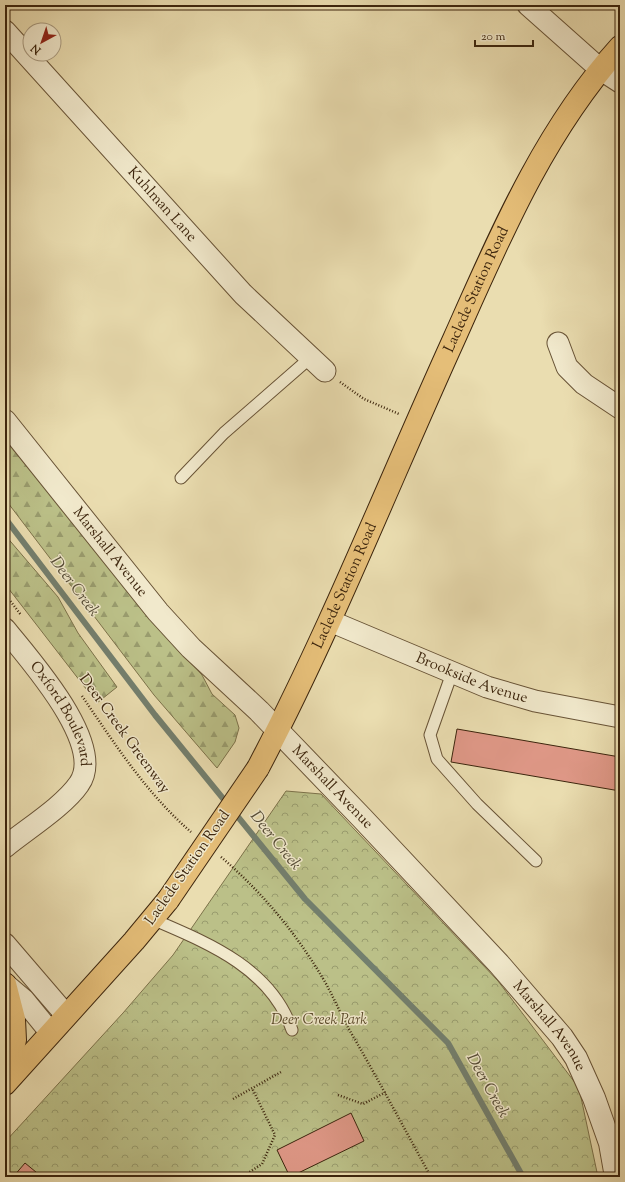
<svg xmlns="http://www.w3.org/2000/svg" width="625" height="1182" font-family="'Sorts Mill Goudy',serif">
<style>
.forest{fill:url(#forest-firs);stroke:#7c724a}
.park{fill:url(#park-crowns);stroke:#7c724a}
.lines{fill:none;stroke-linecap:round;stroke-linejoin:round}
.stream{stroke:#737f6e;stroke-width:6}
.building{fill:#df9887;stroke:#3c250d}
.service-casing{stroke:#685336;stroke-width:13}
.minor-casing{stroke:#685336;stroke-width:23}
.tertiary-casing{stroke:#685336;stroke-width:24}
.primary-casing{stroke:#3c250d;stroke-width:24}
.path{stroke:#3c250d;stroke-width:2.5;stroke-dasharray:1 2;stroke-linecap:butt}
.service{stroke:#f1e9cc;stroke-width:11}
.minor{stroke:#f1e9cc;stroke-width:21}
.tertiary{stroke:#f1e9cc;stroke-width:22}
.primary{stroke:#e5be78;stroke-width:22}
.primary-bridge-casing{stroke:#3c250d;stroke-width:24;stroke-linecap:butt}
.primary-bridge{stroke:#e5be78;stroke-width:22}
.labels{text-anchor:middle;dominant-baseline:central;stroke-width:3;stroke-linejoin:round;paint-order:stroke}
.street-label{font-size:15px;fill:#3c250d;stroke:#f1e9cc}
.park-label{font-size:15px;font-style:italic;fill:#5c4c2c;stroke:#f1e9cc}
.water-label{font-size:16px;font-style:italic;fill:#534a35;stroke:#f1e9cc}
</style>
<defs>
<pattern id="forest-firs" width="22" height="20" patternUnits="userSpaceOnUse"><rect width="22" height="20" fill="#bbc088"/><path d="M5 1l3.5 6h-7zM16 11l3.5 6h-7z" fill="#999c6e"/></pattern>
<pattern id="park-crowns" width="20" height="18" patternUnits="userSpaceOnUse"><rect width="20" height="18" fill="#bbc088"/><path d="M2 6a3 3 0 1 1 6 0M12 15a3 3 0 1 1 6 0" fill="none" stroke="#999c6e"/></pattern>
</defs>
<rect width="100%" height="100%" fill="#eaddb0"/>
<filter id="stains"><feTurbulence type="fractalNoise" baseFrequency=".005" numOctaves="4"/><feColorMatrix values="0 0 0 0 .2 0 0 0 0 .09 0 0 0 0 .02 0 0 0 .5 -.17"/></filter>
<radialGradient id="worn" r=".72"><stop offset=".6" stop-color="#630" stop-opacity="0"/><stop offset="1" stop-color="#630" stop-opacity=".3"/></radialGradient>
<path class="forest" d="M5 439 155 624 202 675 212 694 235 715 239 728 235 742 217 768 154 695 5 499Z
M5 535 58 597 78 633 117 687 97 703 5 584Z"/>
<path class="park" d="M286 791 321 794 498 981 579 1088 598 1177H5V1142L123 1013 173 955Z"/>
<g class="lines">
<path class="stream" d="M5 518 155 715 305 899 448 1043 523 1177"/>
</g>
<path class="building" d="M457 729 620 757V791L451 762Z
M351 1113 364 1141 290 1177 277 1150Z
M25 1163 42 1177H13Z"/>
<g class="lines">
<g class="service-casing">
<path id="service" d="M181 478 224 433 310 358
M452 673 430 735 437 759 477 804 536 861
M152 919C208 943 271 968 292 1030"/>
</g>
<g class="minor-casing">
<g id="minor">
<path d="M528 5 600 69 620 82"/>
<path id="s1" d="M5 31 243 294 325 371"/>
<path d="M558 343 567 367 584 384 620 408"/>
<path id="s2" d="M330 621 487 687 535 701 620 717"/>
<path id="s3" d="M5 629C29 659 107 745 79 784 64 806 27 829 5 847"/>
<path d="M5 944 66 1015"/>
<path d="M5 984 24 1000 50 1032"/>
</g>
</g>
<g class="tertiary-casing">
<g id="tertiary">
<path id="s4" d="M5 421 158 612 191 648 259 711 362 818 499 964 562 1037 576 1058 594 1098 610 1143 616 1177"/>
</g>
</g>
<g class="primary-casing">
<g id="primary">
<path id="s5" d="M258 768C331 629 389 482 454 339 500 236 544 131 620 47"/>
<path d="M5 1081 15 1040 14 1019 5 984"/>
<path d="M5 1084 134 941 168 900"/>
</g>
</g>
<path class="path" d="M340 382 364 399 399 414
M5 594 21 615
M82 696C115 744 146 793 191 832
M221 857C263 893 297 934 325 982 334 998 341 1015 350 1031 378 1079 404 1128 431 1177
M338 1095 363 1104 386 1092
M233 1099 281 1072
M242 1177 262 1164 275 1135 252 1088"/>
<use href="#service" class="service"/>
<use href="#minor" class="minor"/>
<use href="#tertiary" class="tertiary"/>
<use href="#primary" class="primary"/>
<g class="primary-bridge-casing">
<path id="primary-bridge" d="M168 900 258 768"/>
</g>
<use href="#primary-bridge" class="primary-bridge"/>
</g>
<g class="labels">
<g class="street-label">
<text stroke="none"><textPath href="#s1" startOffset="234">Kuhlman Lane</textPath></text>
<text stroke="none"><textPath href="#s5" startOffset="526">Laclede Station Road</textPath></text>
<text stroke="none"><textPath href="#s4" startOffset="168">Marshall Avenue</textPath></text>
<text stroke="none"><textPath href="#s5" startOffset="202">Laclede Station Road</textPath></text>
<text stroke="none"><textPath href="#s2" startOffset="153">Brookside Avenue</textPath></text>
<text stroke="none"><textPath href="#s3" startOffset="103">Oxford Boulevard</textPath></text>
<text transform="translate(124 734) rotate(54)">Deer Creek Greenway</text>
<text stroke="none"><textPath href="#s4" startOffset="492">Marshall Avenue</textPath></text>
<text transform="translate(188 868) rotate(-55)">Laclede Station Road</text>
<text stroke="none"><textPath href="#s4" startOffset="815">Marshall Avenue</textPath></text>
</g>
<g class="park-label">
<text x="319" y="1020">Deer Creek Park</text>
</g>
<g class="water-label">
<text transform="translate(74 587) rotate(53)">Deer Creek</text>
<text transform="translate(275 841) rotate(51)">Deer Creek</text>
<text transform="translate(487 1086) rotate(61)">Deer Creek</text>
</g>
</g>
<rect width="625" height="1182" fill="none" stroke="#eaddb0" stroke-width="20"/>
<rect x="6" y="6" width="613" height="1170" fill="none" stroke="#3c250d" stroke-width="2"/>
<rect x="10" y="10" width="605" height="1162" fill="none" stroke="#3c250d"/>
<g transform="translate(42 42) rotate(220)"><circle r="19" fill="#f1e9cc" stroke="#a99b80"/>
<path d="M0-3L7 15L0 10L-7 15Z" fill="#8f2418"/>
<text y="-6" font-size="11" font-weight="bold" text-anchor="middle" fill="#3c250d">N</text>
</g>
<path d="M475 40v6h58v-6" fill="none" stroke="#3c250d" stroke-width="2"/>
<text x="481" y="40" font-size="12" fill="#3c250d" stroke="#f1e9cc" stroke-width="3" paint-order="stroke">20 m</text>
<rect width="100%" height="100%" filter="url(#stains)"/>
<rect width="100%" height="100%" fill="url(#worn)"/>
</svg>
